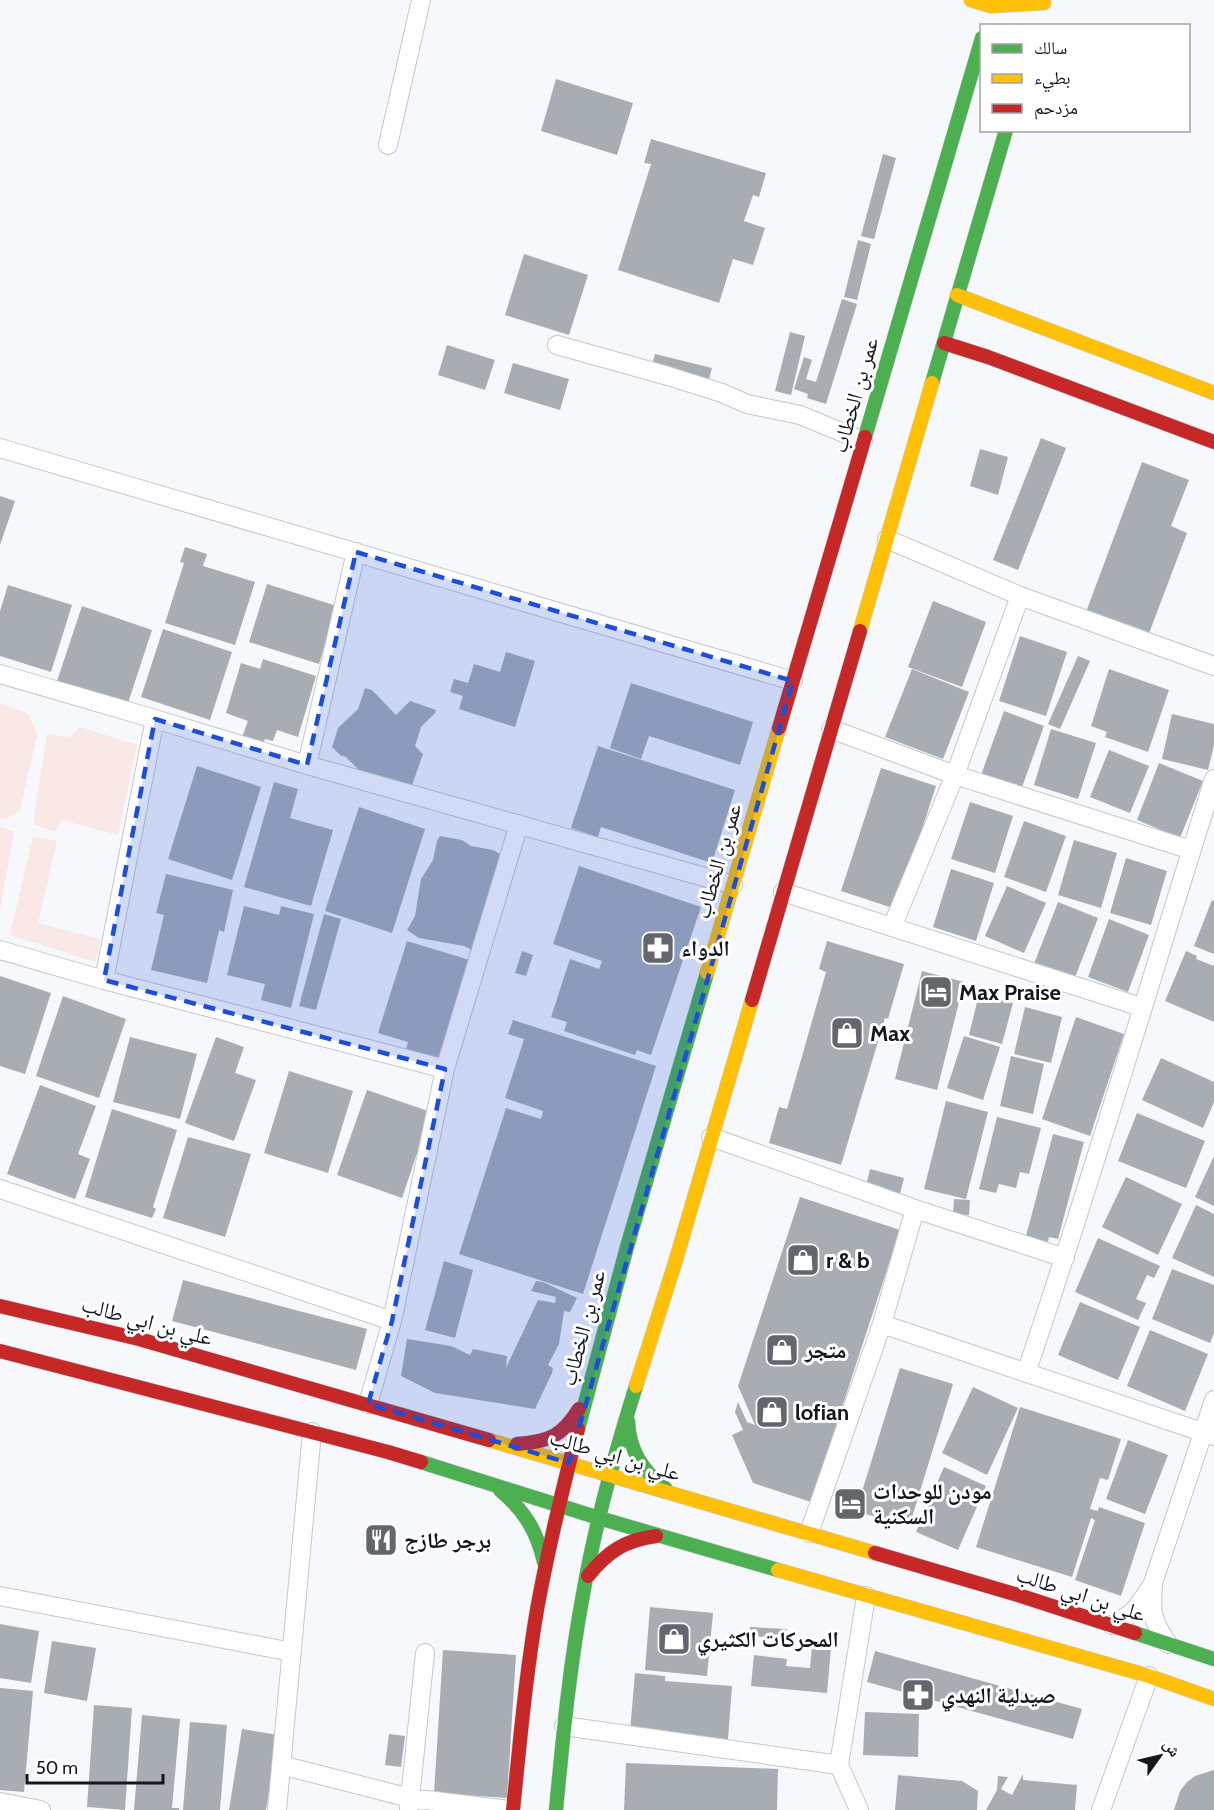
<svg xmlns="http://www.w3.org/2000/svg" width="1214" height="1810" font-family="Cabin,'Noto Naskh Arabic',sans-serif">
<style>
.green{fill:#fae8e6}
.building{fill:#a8adb4}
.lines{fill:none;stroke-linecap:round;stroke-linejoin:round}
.street-casing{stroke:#c4c8cd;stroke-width:20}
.fast-casing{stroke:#c4c8cd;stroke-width:15}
.slow-casing{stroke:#c4c8cd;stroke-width:15}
.jam-casing{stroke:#c4c8cd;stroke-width:15}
.street{stroke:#fefefe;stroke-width:18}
.fast{stroke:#4caf50;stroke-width:14}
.slow{stroke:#ffc107;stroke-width:14}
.jam{stroke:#c62828;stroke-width:14}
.marked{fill:#1d4ed8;fill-opacity:0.2;stroke:#1d4ed8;stroke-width:4.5;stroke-dasharray:12 8;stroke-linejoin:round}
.labels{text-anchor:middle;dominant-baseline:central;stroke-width:6;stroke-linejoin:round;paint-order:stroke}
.street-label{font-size:22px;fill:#14171f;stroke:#fff}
.poi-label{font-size:22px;font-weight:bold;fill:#14171f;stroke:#fff;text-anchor:start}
</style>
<rect width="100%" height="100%" fill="#f6f8fb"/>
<path class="green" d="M0 703 29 714 37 735 20 810 6 819 0 818Z
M80 727 137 745 118 835 62 820 55 832 34 824V815L47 734 69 737Z
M0 827 14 832 0 910Z
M33 837 57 841 38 923 100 939 96 962 10 935Z"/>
<path class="building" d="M556 79 633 103 617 155 541 131Z
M651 139 766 173 759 197 753 195 744 221 765 228 753 265 733 259 719 303 618 270 651 164 644 163Z
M883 154 896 158 874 239 861 236Z
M858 240 871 244 857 300 844 297Z
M524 254 588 275 569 335 505 315Z
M842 299 857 304 826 404 807 398 808 394 794 389 804 357 812 360 806 379 816 382Z
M790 332 805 336 791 395 775 391Z
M447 345 495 360 485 390 438 375Z
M655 354 712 368 708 383 651 369Z
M513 363 569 379 560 410 504 393Z
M1041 438 1066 448 1018 570 993 560Z
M980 449 1008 457 998 495 970 486Z
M1142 462 1189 480 1171 526 1187 533 1148 636 1086 612Z
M0 496 15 501 0 545Z
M185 547 207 554 203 566 255 582 235 645 165 623 184 563 180 562Z
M267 584 337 606 319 664 249 642Z
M8 585 72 605 51 672 0 656V611Z
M933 601 986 622 962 687 908 667Z
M82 606 152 630 127 706 57 681Z
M163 629 232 652 210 720 141 697Z
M1020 636 1067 652 1046 716 999 701Z
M506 652 535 661 515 727 459 709 463 696 450 692 454 679 468 683 474 664 500 672Z
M1078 656 1090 661 1060 729 1048 724Z
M263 659 316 676 298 737 277 730 273 741 265 739 262 747 241 740 248 721 226 713 241 663 260 669Z
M912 669 969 692 943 759 885 737Z
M1109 669 1169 690 1148 752 1105 737 1107 732 1091 726Z
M631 683 753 722 740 765 649 736 641 759 610 748Z
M365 688 372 690 396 715 410 701 436 710 435 713 421 727 415 746 423 754 411 788 359 770 346 757 340 755 332 747 338 728 358 709Z
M1004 711 1044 726 1021 790 981 775Z
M1172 714 1214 724V745L1208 770 1162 759Z
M1051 729 1096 743 1078 799 1034 785Z
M598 746 735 790 712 863 601 827 598 837 571 828Z
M1109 750 1149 766 1130 813 1090 797Z
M1159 763 1203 781 1180 838 1137 820Z
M197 766 261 787 232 880 168 859Z
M881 768 936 786 896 909 841 891Z
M274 782 298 789 290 818 333 830 311 906 244 887Z
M970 802 1013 816 995 873 951 859Z
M359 807 425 829 392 933 325 911Z
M1024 821 1066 836 1046 892 1004 877Z
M440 836 462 840 471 846 493 850 507 858 475 952 464 946 419 938 407 930 415 916 421 879 433 860 437 841Z
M1074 840 1117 853 1101 908 1058 895Z
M1126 858 1167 871 1151 925 1110 913Z
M579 866 701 907 651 1055 637 1050 635 1055 564 1031 567 1022 551 1017 570 959 599 969 602 961 553 944Z
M951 869 994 883 976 941 933 927Z
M166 874 233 890 224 932 219 930 207 983 151 970 164 915 156 913Z
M1007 886 1046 903 1024 953 985 936Z
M1212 900 1214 901V954L1194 946Z
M1058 902 1098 918 1074 980 1034 964Z
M244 906 279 915 281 906 314 914 291 1008 261 1000 265 984 227 975Z
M324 914 341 919 316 1010 299 1006Z
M1109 919 1149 935 1128 992 1088 977Z
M407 941 476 962 445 1061 406 1049 408 1042 378 1033Z
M827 941 904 964 888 1019 885 1018 841 1165 769 1143 779 1107 787 1109 826 972 819 969Z
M522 951 533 955 526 976 515 973Z
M1186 951 1197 956 1196 959 1214 966V1022L1165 1001Z
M922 971 964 982 937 1090 895 1079Z
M0 976 51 993 25 1074 0 1066Z
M979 994 1013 1003 1002 1044 969 1035Z
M63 996 126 1019 99 1098 36 1076Z
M1025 1007 1062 1017 1051 1063 1014 1054Z
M1076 1017 1124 1034 1090 1136 1042 1119Z
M513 1020 656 1066 583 1294 459 1254 506 1108 541 1119 543 1111 505 1098 524 1039 508 1034Z
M964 1036 1000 1047 983 1100 947 1088Z
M130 1037 197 1054 180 1119 113 1102Z
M216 1037 244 1047 235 1073 256 1080 234 1141 185 1123Z
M1011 1056 1044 1064 1033 1114 1000 1106Z
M1161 1058 1214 1082V1102L1203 1128 1142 1100Z
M289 1071 353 1091 328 1173 264 1153Z
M40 1085 96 1106 78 1154 90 1159 75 1199 7 1174Z
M367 1090 431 1112 402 1198 337 1175Z
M946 1101 988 1112 966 1199 924 1189Z
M112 1109 177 1130 153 1207 156 1209 152 1218 85 1197Z
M1137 1113 1205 1141 1186 1188 1118 1161Z
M997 1117 1041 1128 1029 1174 1020 1172 1016 1188 999 1184 996 1193 979 1189Z
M1053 1134 1084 1142 1058 1239 1049 1237 1048 1242 1026 1236Z
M188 1137 251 1154 225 1237 163 1218Z
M1214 1156V1206L1195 1197Z
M870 1169 904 1178 900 1194 866 1186Z
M1126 1177 1182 1204 1158 1255 1102 1227Z
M800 1197 900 1230 811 1502 753 1483 732 1435 743 1430 735 1412 738 1402 747 1422 755 1425 738 1386Z
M954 1199 970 1200 969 1215 953 1214Z
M1196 1205 1214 1214V1277L1172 1258Z
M1098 1238 1160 1266 1154 1278 1147 1275 1136 1299 1146 1303 1138 1320 1075 1292Z
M444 1261 473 1270 455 1338 425 1330Z
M1172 1269 1214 1285V1333L1210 1343 1152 1319Z
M183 1280 367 1329 356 1370 172 1321Z
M536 1281 543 1282 577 1298 570 1312 564 1311 559 1344 548 1365 553 1368 552 1373 535 1409 435 1393 401 1376 407 1339 451 1346 470 1355 473 1349 507 1356 506 1368 538 1300 555 1303 556 1297 531 1291Z
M1080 1302 1140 1327 1118 1380 1058 1355Z
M1150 1330 1208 1354 1185 1411 1127 1386Z
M900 1368 953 1384 909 1527 856 1511Z
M973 1387 1018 1408 987 1475 942 1453Z
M1020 1407 1121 1439 1108 1480 1100 1478 1090 1509 1098 1511 1099 1507 1145 1523 1121 1596 1075 1580 1095 1520 1091 1518 1072 1577 976 1547Z
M1128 1440 1168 1455 1145 1514 1106 1499Z
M944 1467 986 1486 958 1550 916 1532Z
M650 1607 713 1613 707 1676 645 1670Z
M0 1624 39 1631 31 1683 0 1678Z
M750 1627 787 1629 786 1638 750 1636Z
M52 1641 96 1648 87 1701 44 1693Z
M812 1646 831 1648 827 1693 751 1686 754 1655 787 1659 786 1666 810 1668Z
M443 1650 516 1655 507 1798 434 1793Z
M875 1651 1082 1709 1073 1739 867 1682Z
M635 1673 665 1676V1681L732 1686 728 1739 630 1731Z
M0 1688 33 1691 24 1792 0 1790Z
M94 1705 132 1708 125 1810 87 1807Z
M865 1712 919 1714 918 1757 863 1755Z
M142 1715 180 1719 172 1808H179V1810H134Z
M190 1722 227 1725 220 1810H183Z
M242 1729 278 1735 266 1810H229Z
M389 1734 405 1736 401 1767 385 1765Z
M626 1763 778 1769 777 1810H624Z
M1214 1770V1810H1174L1180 1791 1187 1782 1195 1776Z
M1023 1774V1780L1077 1785 1075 1810H986L997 1790 998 1776 1008 1777 1001 1789 1012 1795Z
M898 1775 962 1781 978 1791 977 1810H895Z"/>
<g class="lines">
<g class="street-casing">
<path id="street" d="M388 145 421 0
M557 345 668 376 722 393 747 404 800 415 863 441
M0 448 793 681
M887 539 1020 596 1214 666
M0 674 155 719 307 765 733 885
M831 729 955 775 1191 850
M307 765 356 552
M783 892 1141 1007
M892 927 955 775 1020 596
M0 950 104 980 445 1069
M104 980 155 719
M711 1137 915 1209 1065 1258
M0 1189 392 1321
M882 1324 1214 1436
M1026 1373C1093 1177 1151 977 1214 779
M368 1404 392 1321 445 1069 519 824
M809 1533 882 1324 915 1209
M1153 1583 1214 1400
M0 1596 292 1652
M1112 1625C1135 1614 1140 1604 1153 1583 1151 1612 1151 1619 1168 1644
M564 1726 839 1765
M281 1765 410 1798 510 1810
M0 1802 41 1810
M409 1808 425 1653
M277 1810 312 1432
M859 1810 839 1765 866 1596
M1101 1810 1149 1676"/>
</g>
<g class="fast-casing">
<path id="fast" d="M932 383 1006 130
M865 437 982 38
M628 1421C629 1450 642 1470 665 1488
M578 1429 627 1247 707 973
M421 1462 599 1518 778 1570
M500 1490C524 1510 537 1531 544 1562
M1135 1633 1214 1659
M556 1810C563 1736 570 1662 584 1589 596 1520 615 1453 636 1386"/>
</g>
<g class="slow-casing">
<path id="slow" d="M971 0 991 6 1044 3
M957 295 1214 393
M860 631 932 383
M707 973 779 728
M636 1386 675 1263 752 1000
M489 1440 875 1553
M778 1570 1149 1676 1214 1699"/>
</g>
<g class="jam-casing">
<path id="jam" d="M944 343 988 357 1214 442
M779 728 865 437
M752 1000 860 631
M0 1306 139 1339 489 1440
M0 1351 388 1452 421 1462
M517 1444C549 1442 562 1436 579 1409
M875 1553 1018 1595 1135 1633
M588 1576C607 1552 625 1540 656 1536
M513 1810C520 1741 526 1672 538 1604 549 1545 563 1487 578 1429"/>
</g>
<use href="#street" class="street"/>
<use href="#fast" class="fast"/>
<use href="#slow" class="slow"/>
<use href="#jam" class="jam"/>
</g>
<path class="marked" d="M356 552 793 681 569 1463 368 1404 392 1321 445 1069 104 980 155 719 307 765Z"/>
<defs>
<g id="pharmacy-square" transform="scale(1.725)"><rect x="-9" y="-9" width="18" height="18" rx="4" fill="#63666c" stroke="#fff"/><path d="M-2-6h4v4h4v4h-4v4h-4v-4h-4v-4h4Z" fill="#fff"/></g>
<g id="hotel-square" transform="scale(1.725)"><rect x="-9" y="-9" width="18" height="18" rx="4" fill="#63666c" stroke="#fff"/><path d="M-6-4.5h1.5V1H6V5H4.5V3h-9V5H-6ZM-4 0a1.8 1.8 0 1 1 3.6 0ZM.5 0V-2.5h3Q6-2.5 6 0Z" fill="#fff"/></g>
<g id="shop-square" transform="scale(1.725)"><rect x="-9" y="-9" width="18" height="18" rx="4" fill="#63666c" stroke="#fff"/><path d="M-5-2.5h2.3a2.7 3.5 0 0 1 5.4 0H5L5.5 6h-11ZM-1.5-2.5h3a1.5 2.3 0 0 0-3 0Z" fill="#fff"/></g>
<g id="restaurant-square" transform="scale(1.725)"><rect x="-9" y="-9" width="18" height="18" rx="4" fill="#63666c" stroke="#fff"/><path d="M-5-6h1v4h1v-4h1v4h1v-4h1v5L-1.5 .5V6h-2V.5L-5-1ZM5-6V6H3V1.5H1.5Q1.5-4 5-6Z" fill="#fff"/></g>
</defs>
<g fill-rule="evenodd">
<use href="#pharmacy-square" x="658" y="948"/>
<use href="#hotel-square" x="936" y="992"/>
<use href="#shop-square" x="847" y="1033"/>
<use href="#shop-square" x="803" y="1260"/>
<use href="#shop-square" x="782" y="1350"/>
<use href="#shop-square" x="772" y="1412"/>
<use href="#hotel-square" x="850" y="1504"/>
<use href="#restaurant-square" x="381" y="1540"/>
<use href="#shop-square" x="674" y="1639"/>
<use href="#pharmacy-square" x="918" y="1695"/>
</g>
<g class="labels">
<g class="street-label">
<text transform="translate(855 395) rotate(-74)">عمر بن الخطاب</text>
<text transform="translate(718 861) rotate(-74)">عمر بن الخطاب</text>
<text transform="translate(147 1321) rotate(15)">علي بن ابي طالب</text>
<text transform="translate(583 1328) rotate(-75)">عمر بن الخطاب</text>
<text transform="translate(615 1455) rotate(16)">علي بن ابي طالب</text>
<text transform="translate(1081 1594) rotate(18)">علي بن ابي طالب</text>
</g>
<g class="poi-label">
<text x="681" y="948">الدواء</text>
<text x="959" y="992">Max Praise</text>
<text x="870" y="1033">Max</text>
<text x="826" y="1260">r &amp; b</text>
<text x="805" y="1350">متجر</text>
<text x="795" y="1412">lofian</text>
<text x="873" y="1491">مودن للوحدات<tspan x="873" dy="25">السكنية</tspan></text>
<text x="404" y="1540">برجر طازج</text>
<text x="697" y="1639">المحركات الكثيري</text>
<text x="941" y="1695">صيدلية النهدي</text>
</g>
</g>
<rect x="980" y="24" width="210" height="108" fill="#ffffff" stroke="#a1a2a5" stroke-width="1.5"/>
<rect x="992" y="44" width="30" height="9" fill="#4caf50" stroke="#a1a2a5" stroke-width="1.5"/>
<text x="1034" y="54" font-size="18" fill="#14171f">سالك</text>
<rect x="992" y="74" width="30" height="9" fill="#ffc107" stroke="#a1a2a5" stroke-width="1.5"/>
<text x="1034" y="84" font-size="18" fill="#14171f">بطيء</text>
<rect x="992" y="104" width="30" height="9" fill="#c62828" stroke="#a1a2a5" stroke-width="1.5"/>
<text x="1034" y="114" font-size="18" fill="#14171f">مزدحم</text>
<g transform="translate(1160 1756) rotate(56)" stroke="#ffffff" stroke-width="4.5" paint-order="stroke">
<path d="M0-4.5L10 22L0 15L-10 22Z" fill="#14171f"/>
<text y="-9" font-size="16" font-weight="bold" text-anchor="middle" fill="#14171f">ش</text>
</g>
<path d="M27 1774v9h136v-9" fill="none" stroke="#14171f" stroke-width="3"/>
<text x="36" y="1774" font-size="18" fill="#14171f" stroke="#ffffff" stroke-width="4.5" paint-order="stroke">50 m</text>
</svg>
